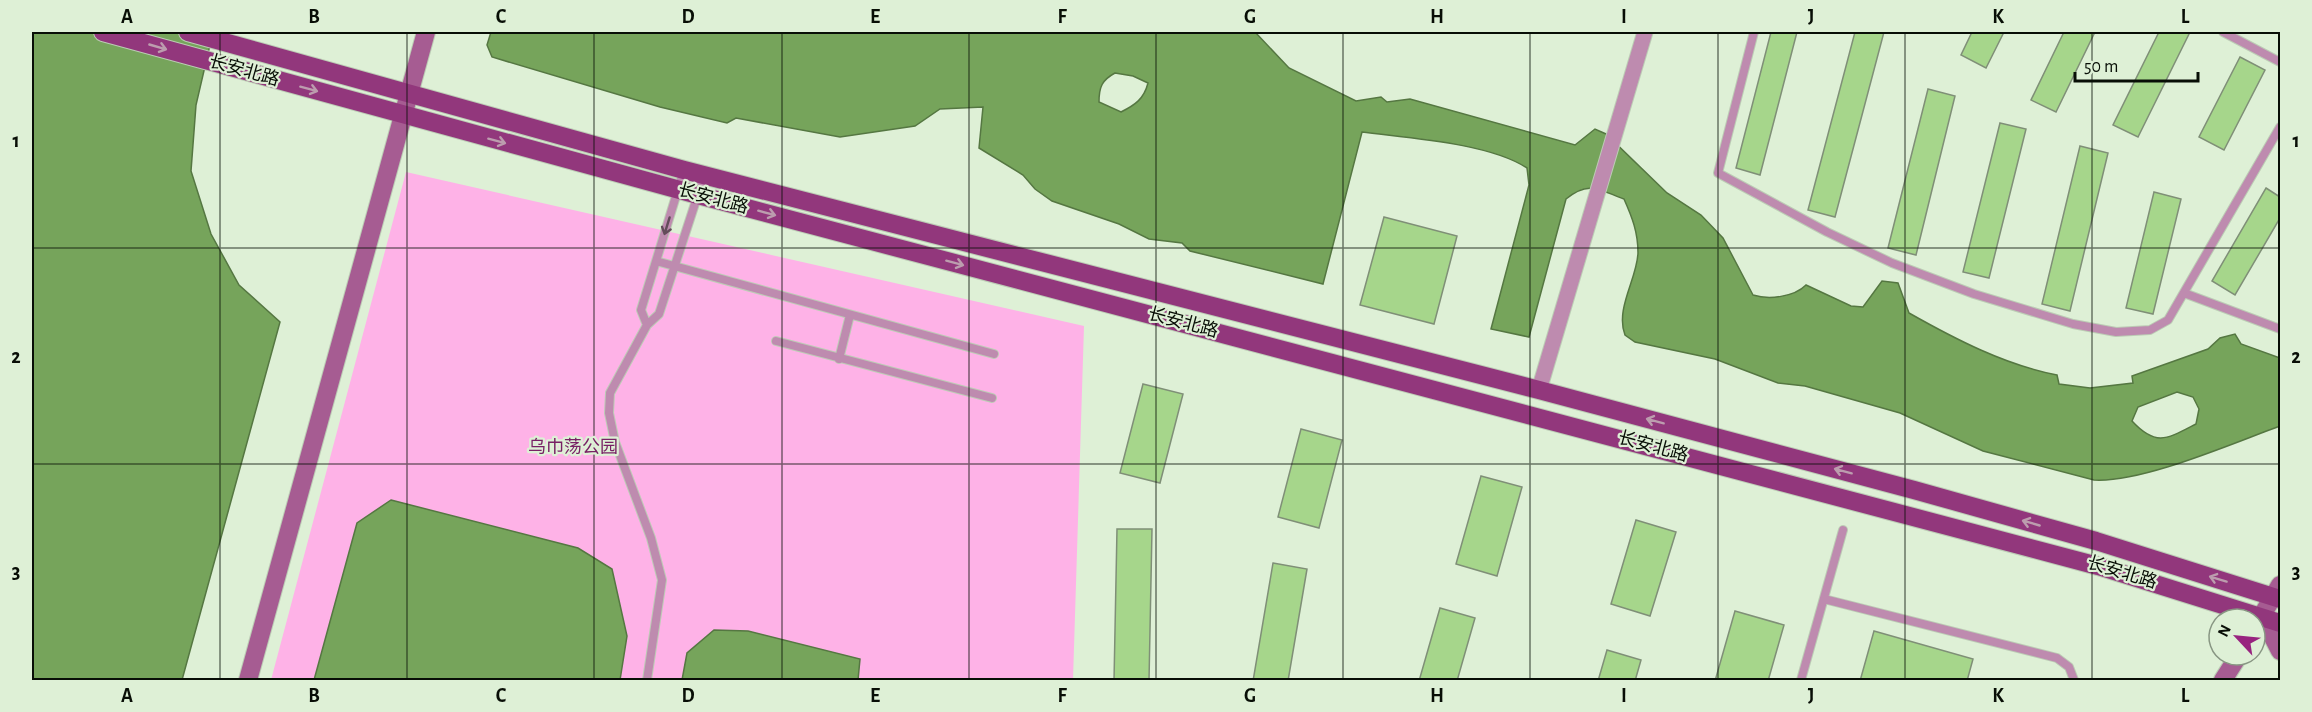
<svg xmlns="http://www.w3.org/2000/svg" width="2312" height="712" font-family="'Alegreya Sans','Noto Sans SC',sans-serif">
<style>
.green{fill:#feb2e7}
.water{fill:#76a45b;stroke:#557742;stroke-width:1.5;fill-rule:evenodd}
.building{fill:#a6d68b;stroke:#7f8f77;stroke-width:1.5}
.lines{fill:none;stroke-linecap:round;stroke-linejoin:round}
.lane-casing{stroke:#bcccb5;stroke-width:10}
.street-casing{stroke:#bcccb5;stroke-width:17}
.secondary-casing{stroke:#bcccb5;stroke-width:20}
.primary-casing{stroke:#bcccb5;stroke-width:20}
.lane{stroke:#be8baf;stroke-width:8}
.street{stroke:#be8baf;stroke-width:15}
.secondary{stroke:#a65c92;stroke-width:18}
.primary{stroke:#92377c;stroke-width:18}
.oneway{stroke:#bc9dae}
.oneway2{stroke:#634c5a}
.grid{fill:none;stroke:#080e06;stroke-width:1.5;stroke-opacity:0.55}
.labels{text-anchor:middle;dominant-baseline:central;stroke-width:4.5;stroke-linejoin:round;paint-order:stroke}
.street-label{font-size:18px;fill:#080e06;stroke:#def0d6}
.park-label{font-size:18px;fill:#782165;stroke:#def0d6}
.neatline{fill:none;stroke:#080e06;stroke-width:2}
.grid-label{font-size:20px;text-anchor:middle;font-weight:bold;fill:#080e06}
</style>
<rect width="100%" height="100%" fill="#def0d6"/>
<path class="green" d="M406 172 1084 326 1073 680H271Z"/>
<path class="water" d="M32 32H213L196 105 191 171 211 234 239 285 280 322 182 680H32Z
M491 32H1255L1289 68 1356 101 1381 97 1387 102 1410 99 1575 145 1595 129 1606 134 1667 193 1701 215 1723 238 1753 295C1769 300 1794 297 1806 285L1851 306 1863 307 1882 281 1898 283 1909 313C1955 339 2005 365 2057 375L2059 384 2090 388 2133 383 2132 376 2208 349 2220 338 2235 334 2241 344 2280 358V426C2233 443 2142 483 2094 480L1983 451 1900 413 1805 386 1778 383 1715 359 1635 342 1625 335C1615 309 1637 279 1638 253 1638 232 1632 217 1624 199 1599 190 1589 180 1566 199L1529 337 1491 329 1529 185 1527 168C1489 143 1408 138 1362 132L1323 284 1190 251 1182 243 1149 239 1119 224 1052 201 1035 189 1023 175 979 148 983 107 940 109 915 126 840 137 736 118 727 123 660 107 492 57 487 45ZM1115 73 1133 76 1148 83C1144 99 1135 105 1121 112L1099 102C1099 87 1102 80 1115 73ZM2177 392 2193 397 2199 409 2196 424C2167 439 2156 447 2132 421L2138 407Z
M391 500 578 548 612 569 627 636 620 680H314L357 523Z
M714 630 748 631 860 659 858 680H682L687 653Z"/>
<path class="building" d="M1771 32H1797L1760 175 1736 168Z
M1855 32H1884L1835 217 1808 210Z
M1972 32H2004L1986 68 1961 55Z
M2064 32H2095L2056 112 2031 100Z
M2159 32H2190L2138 137 2113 125Z
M2240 57 2265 70 2224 150 2199 137Z
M1928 89 1955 96 1916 255 1888 248Z
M2000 123 2026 129 1989 278 1963 272Z
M2080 146 2108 153 2070 311 2042 304Z
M2266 188 2280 197V218L2235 295 2212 281Z
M2154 192 2181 199 2153 314 2126 308Z
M1384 217 1457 236 1434 324 1360 305Z
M1143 384 1183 394 1160 483 1120 473Z
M1301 429 1342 440 1319 528 1278 517Z
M1481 476 1522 487 1497 576 1456 564Z
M1636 520 1676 532 1650 616 1611 604Z
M1117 529H1152L1149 681H1114Z
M1273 563 1307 569 1288 681H1253Z
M1440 608 1475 618 1457 681H1419Z
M1735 611 1784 625 1768 681H1715Z
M1874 631 1973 659 1967 681H1860Z
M1607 650 1641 660 1635 681H1598Z"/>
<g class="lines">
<g class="lane-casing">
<path id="lane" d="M1754 32 1718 173 1827 232 1892 263 1974 294 2073 324 2116 332 2150 330 2168 320 2280 127
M2223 32 2280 62
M684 170 641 310 647 325 659 314 704 176
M656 261 994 354
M2184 293 2280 329
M647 325 610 393 609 413 615 442 651 538 662 580 647 680
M776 341 992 398
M839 359 850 315
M1824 599 2057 658 2069 667 2074 680
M1801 680 1843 530"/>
</g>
<g class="street-casing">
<path id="street" d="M1539 390 1645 32"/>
</g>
<g class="secondary-casing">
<path id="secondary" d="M2262 616 2280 651
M2255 627 2280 585
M248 680 426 32
M2223 680 2239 655"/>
</g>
<g class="primary-casing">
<path id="primary" d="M103 32 698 195 2098 566 2280 623
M188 32 684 170 1539 390 1914 490 2096 541 2280 599"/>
</g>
<use href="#lane" class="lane"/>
<use href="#street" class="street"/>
<use href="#secondary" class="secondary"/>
<use href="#primary" class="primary"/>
</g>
<defs><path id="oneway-shaft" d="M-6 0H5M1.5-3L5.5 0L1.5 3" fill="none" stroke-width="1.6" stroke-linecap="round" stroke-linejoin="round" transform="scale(1.5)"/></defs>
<g class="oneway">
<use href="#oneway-shaft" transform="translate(158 47) rotate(16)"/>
<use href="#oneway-shaft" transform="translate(309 89) rotate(15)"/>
<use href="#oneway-shaft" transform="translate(497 141) rotate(15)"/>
<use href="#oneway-shaft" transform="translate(767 213) rotate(15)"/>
<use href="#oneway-shaft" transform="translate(955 263) rotate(15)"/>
<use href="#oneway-shaft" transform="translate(1655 421) rotate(-165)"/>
<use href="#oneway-shaft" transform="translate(1843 471) rotate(-165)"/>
<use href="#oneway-shaft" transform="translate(2031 523) rotate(-164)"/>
<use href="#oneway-shaft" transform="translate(2218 579) rotate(-163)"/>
</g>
<use class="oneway2" href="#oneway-shaft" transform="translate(667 226) rotate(107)"/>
<path class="grid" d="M220 32V680M407 32V680M594 32V680M782 32V680M969 32V680M1156 32V680M1343 32V680M1530 32V680M1718 32V680M1905 32V680M2092 32V680M32 248H2280M32 464H2280"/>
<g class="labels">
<g class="street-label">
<text transform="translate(244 71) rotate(16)">长安北路</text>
<text transform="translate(713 199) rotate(15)">长安北路</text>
<text transform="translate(1183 323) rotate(15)">长安北路</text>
<text transform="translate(1653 447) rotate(15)">长安北路</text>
<text transform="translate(2122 573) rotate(17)">长安北路</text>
</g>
<g class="park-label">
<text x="573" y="448">乌巾荡公园</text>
</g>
</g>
<rect width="2312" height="712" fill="none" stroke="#def0d6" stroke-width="66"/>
<g transform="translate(2237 637) rotate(296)"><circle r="28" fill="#def0d6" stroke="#889683" stroke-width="1.5"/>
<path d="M0-4.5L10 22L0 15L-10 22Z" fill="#98237f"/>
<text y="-9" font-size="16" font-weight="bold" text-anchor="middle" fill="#080e06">N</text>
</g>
<path d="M2075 72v9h123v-9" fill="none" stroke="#080e06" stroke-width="3"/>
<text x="2084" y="72" font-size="18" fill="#080e06" stroke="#def0d6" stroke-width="4.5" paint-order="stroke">50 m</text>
<rect x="33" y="33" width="2246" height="646" class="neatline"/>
<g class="grid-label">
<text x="127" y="23">A</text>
<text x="314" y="23">B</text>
<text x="501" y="23">C</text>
<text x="688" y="23">D</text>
<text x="875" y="23">E</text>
<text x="1062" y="23">F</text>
<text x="1250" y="23">G</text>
<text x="1437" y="23">H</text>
<text x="1624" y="23">I</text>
<text x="1811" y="23">J</text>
<text x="1998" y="23">K</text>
<text x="2185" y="23">L</text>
<text x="16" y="147">1</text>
<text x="2296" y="147">1</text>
<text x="16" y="363">2</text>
<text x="2296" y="363">2</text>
<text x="16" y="578">3</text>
<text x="2296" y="578">3</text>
<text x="127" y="702">A</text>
<text x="314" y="702">B</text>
<text x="501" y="702">C</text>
<text x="688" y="702">D</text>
<text x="875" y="702">E</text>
<text x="1062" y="702">F</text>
<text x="1250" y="702">G</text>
<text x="1437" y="702">H</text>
<text x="1624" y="702">I</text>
<text x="1811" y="702">J</text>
<text x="1998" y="702">K</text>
<text x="2185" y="702">L</text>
</g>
</svg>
